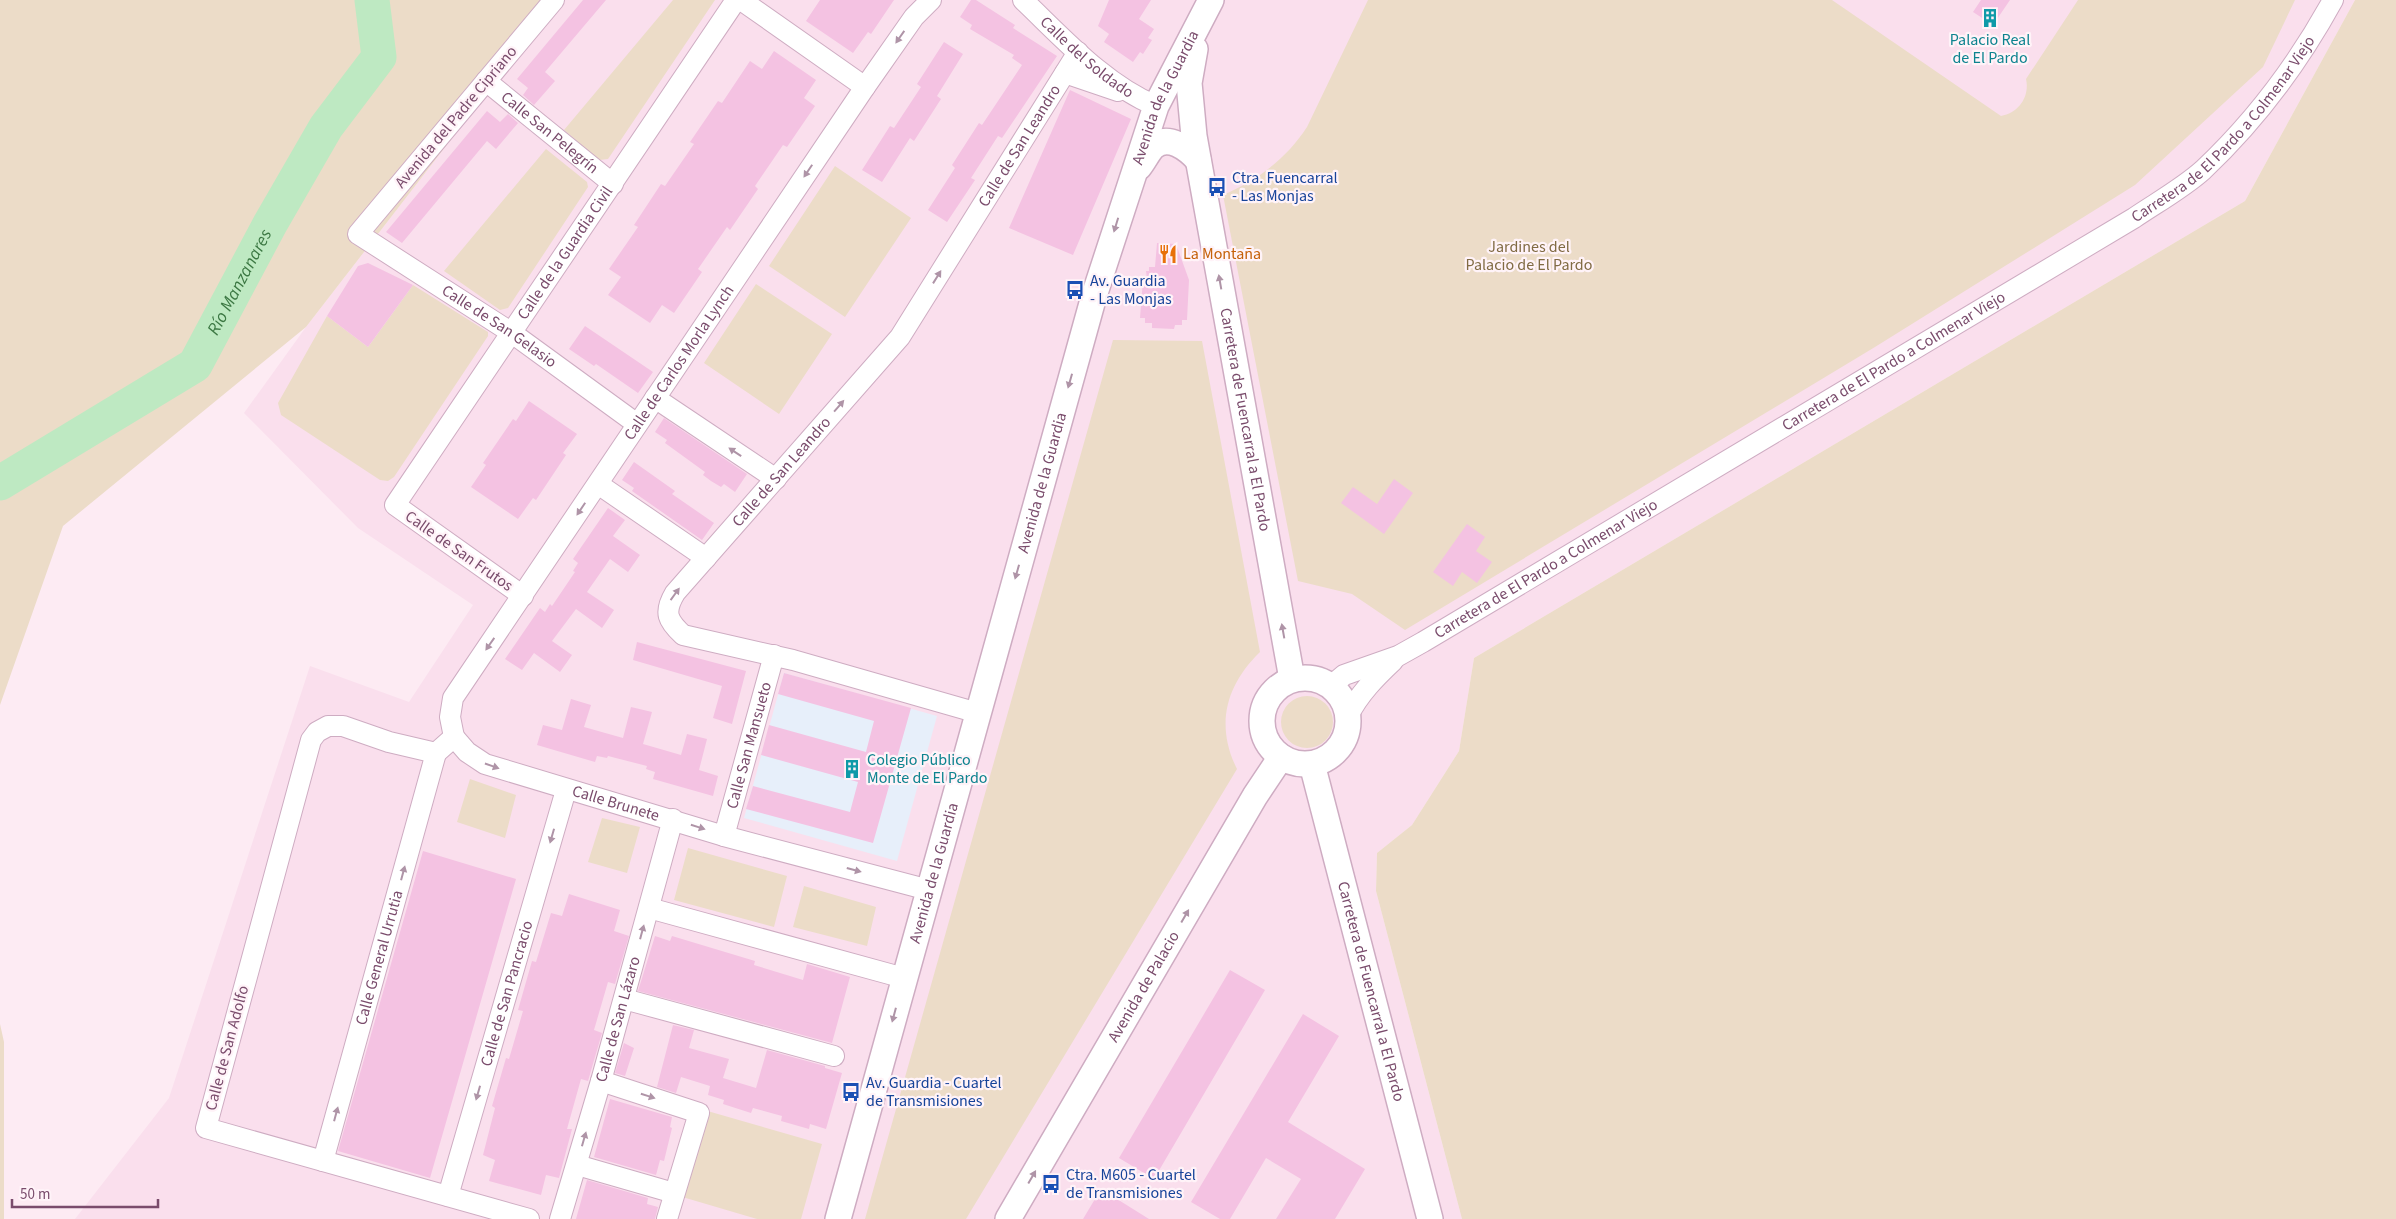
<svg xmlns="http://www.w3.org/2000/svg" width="2396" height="1219" font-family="'Source Sans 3',sans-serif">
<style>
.residential{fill:#fadfed}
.education{fill:#e7effa}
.green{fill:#ecdcc8}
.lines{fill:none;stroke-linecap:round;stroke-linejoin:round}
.river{stroke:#bee9c2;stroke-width:35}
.building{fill:#f4c2e2}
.minor-casing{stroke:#ceacc2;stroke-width:22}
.tertiary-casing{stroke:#ceacc2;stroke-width:28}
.minor{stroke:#fff;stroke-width:20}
.tertiary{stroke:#fff;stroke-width:25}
.oneway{fill:#af94a7}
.labels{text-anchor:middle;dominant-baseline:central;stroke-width:4.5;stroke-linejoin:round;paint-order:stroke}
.culture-label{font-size:16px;fill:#0d838f;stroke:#fff3f8}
.street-label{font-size:16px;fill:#7a4c6c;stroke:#fff3f8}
.transit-label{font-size:16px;fill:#164399;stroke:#fff3f8;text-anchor:start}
.park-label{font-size:16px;fill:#816b43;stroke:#fff3f8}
.food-label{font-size:16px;fill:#c56008;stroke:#fff3f8;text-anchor:start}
.water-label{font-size:18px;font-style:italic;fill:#3c7843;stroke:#fff3f8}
</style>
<rect width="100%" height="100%" fill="#fdebf3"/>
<path class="residential" d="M559 0H2355L2245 201 1474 658 1459 751 1412 825 1377 853 1376 891 1462 1219H75L169 1098 310 666 409 702 473 605 358 528 244 413 306 327Z"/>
<path class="education" d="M784 673 937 716 897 861 744 818Z"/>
<path class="green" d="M0 0H559L306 327 63 526 0 705Z
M673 0H715L608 159 599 160 564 130Z
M1368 0H1832L2001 116C2019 113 2030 96 2026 79L2078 0H2295L2263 67 2135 185 1875 347 1405 630 1352 594 1298 581 1223 195C1258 180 1286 159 1307 127Z
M2355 0H2396V1219H1462L1376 891 1377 853 1412 825 1459 751 1474 658 2245 201Z
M546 149 587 182 588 187 508 308 500 310 444 271Z
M835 166 911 218 845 317 769 266Z
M756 284 832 334 779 414 704 363Z
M413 285 488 332V336L394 477 388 481 380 480 281 415 278 403 327 316 368 347Z
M1113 340 1202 341 1260 652C1226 685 1215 725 1237 769L966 1219H865Z
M1281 722a26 26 0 1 1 52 0a26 26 0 1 1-52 0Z
M470 779 516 795 505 838 457 822Z
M602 818 640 827 627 873 588 862Z
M688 848 787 876 774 927 674 900Z
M804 886 876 907 867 946 793 927Z
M0 1024 4 1042V1219H0Z
M704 1110 822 1144 801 1219H757L679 1196Z"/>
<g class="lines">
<path class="river" id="s1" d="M0 483 195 365 270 224 326 127 379 57 372 0"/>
</g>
<path class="building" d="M583 0H606L545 72 555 81 534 105 523 95 528 88 517 79Z
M820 0H894L871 34 868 32 853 53 806 21Z
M971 0H976L1015 25 1013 28 1057 56 1002 138 998 136 971 178 975 180 947 222 928 210 955 168 952 165 979 123 982 125 1022 65 1012 58 1014 55 970 29 972 25 960 17Z
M1109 0H1151L1139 19 1154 29 1148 38 1152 40 1143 54 1140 52 1133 62 1104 42 1109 34 1098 26Z
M1981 0H2010L1993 25 1973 12Z
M944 42 963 54 937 96 941 99 914 141 910 138 882 182 862 170 890 126 894 128 921 87 917 84Z
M774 51 816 80 804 98 815 106 787 147 783 145 755 186 758 189 730 230 727 227 698 269 702 272 674 313 662 305 650 323 608 295 621 277 609 269 638 227 634 225 661 184 665 186 694 144 690 142 718 101 722 103 750 61 762 69Z
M1070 90 1131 119 1073 255 1009 228Z
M487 111 500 122 508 114 518 123 496 149 487 141 402 243 386 232Z
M1157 243 1176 244 1189 280 1187 320H1182V325H1175L1174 329 1152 328V323H1145V318H1140L1143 279H1147L1146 271H1149V267H1155Z
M368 263 413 285 368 347 327 316 358 266Z
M585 326 653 372 638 393 596 364 594 366 569 349Z
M529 401 577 434 563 453 566 455 536 500 533 498 518 519 471 487 486 465 483 463 513 419 516 421Z
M664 418 747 474 735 492 724 484 721 487 711 481 703 475 705 472 665 443 667 440 655 432Z
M634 462 675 491 672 494 714 523 702 540 632 491 634 488 622 480Z
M1394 479 1413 493 1384 534 1341 503 1353 487 1377 504Z
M608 508 625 520 613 536 640 555 628 572 610 559 587 592 614 610 602 628 576 609 552 641 572 655 560 672 534 653 522 670 505 659 540 608 545 612 550 604 552 606 575 572 573 571 578 563 573 559Z
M1467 524 1485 537 1476 551 1492 562 1477 583 1462 572 1453 586 1433 572Z
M637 642 746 671 732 724 713 718 722 686 633 660Z
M784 673 911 708 873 843 746 809 753 786 850 812 858 782 761 755 769 725 866 752 874 721 778 694Z
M571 699 591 705 584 727 623 738 631 707 652 712 643 744 681 755 687 734 707 739 699 770 718 776 713 796 653 779 655 772 646 769 647 766 608 756 607 758 597 756 595 762 537 745 543 725 562 730Z
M423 851 516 879 430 1178 338 1151Z
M569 894 620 910 614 931 629 936 615 984 608 982 594 1030 602 1033 588 1081 581 1079 567 1129H572L559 1178 546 1175 541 1195 489 1181 495 1160 483 1155 495 1108 492 1106 506 1058 509 1059 523 1011 518 1010 532 961 536 962 551 913 562 916Z
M655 936 670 941 672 936 755 961 754 965 803 980 807 964 850 977 832 1043 638 991Z
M1230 970 1265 990 1154 1179 1119 1158Z
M1303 1014 1339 1036 1288 1122 1365 1169 1335 1219H1276L1301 1179 1266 1158 1230 1219H1220L1191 1202Z
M673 1025 694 1030 689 1048 729 1059 723 1078 756 1088 767 1050 825 1066V1068L842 1073 826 1129 810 1124 809 1129 781 1121 782 1116 753 1108 751 1113 723 1104 724 1100 708 1095 710 1086 681 1077 676 1093 657 1087Z
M624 1043 634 1048 625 1076 615 1073Z
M610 1099 672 1117 670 1127 672 1128 664 1161 660 1160 656 1175 594 1157Z
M587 1180 648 1198 647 1204 658 1207 655 1219H576Z
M1101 1189 1149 1219H1083Z"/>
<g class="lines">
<g class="minor-casing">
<g id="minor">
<path id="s2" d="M554 0 358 234 512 333 637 424"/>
<path d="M741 0 865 87"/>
<path id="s3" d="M1023 0C1063 38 1105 85 1156 106"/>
<path d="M1065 73 1118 91"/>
<path id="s4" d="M486 81 613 184"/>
<path d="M655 398 776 479"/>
<path d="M598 484 706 558"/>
<path id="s5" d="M523 596 395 505 736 0"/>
<path id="s6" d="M1331 686 1344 675 1398 656 1423 642 2134 218C2156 203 2183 188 2203 170 2255 121 2299 62 2333 0"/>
<path id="s7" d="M978 713 793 660 683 635C668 621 663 613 675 593L900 337 1078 52"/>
<path d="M1348 716C1359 694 1375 678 1393 661"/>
<path d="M454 737 436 753 389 742 343 726H328L317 732 311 740 206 1128 529 1219"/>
<path id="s8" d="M454 737 450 717 453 698 865 87 914 17 931 0"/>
<path id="s9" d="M454 737 467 752 485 764 724 836 929 890"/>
<path id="s10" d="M724 836 774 655"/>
<path d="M649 908 904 978"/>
<path d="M624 999 834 1056"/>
<path d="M601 1081 699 1113 667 1219"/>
<path id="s11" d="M323 1161 436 753"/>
<path d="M577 1165 674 1193"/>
<path id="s12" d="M448 1196 566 790"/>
<path id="s13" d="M560 1219 601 1081 673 819"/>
</g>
</g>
<g class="tertiary-casing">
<g id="tertiary">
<path id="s14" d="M1195 49 1189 83 1194 136 1292 679"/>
<path d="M1139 167C1144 161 1148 152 1153 147 1168 133 1188 149 1198 160"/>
<circle cx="1305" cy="721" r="43"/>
<path id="s15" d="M1312 764 1430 1219"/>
<path id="s16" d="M838 1219 1094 296 1156 106 1211 0"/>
<path id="s17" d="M1008 1219 1255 796 1281 757"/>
</g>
</g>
<use href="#minor" class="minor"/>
<use href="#tertiary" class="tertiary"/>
</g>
<defs><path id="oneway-solid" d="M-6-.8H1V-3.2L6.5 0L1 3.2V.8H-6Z" transform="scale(1.25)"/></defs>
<g class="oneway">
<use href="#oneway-solid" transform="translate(900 37) rotate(125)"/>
<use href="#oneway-solid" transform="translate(808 171) rotate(124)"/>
<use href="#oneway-solid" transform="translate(1116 225) rotate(107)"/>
<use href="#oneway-solid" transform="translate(937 277) rotate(-58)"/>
<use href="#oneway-solid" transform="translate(1220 282) rotate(-100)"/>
<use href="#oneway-solid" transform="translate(1070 381) rotate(106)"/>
<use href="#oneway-solid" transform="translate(839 406) rotate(-49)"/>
<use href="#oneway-solid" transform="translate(735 452) rotate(-146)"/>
<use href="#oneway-solid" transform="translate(581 509) rotate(124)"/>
<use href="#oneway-solid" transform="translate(1017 572) rotate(106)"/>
<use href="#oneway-solid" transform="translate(675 594) rotate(-54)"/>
<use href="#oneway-solid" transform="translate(1283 631) rotate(-100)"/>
<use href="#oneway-solid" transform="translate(490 644) rotate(125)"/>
<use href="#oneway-solid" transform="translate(492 766) rotate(19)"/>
<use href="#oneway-solid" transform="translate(698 827) rotate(18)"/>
<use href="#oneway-solid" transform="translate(552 836) rotate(106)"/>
<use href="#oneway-solid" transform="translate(854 870) rotate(15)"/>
<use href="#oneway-solid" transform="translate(403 873) rotate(-75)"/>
<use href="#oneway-solid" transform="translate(1185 916) rotate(-60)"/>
<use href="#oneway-solid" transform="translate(642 932) rotate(-75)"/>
<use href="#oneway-solid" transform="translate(894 1015) rotate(105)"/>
<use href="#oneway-solid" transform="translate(478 1093) rotate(106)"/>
<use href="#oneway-solid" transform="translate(648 1096) rotate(18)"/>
<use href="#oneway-solid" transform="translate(336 1114) rotate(-75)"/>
<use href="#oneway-solid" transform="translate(584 1139) rotate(-74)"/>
<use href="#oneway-solid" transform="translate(1032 1177) rotate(-60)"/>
</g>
<defs>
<g id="building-bare" transform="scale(1.5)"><path d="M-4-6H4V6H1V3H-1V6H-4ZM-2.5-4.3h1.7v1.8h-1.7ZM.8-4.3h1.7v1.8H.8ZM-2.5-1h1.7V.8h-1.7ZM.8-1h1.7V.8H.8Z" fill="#0f9aa8" stroke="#fff3f8" stroke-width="2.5" paint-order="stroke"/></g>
<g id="bus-bare" transform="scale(1.5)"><path d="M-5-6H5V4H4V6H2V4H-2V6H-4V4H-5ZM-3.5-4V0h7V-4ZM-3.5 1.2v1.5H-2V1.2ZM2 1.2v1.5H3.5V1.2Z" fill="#1a4fb4" stroke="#fff3f8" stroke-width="2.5" paint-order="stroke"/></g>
<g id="restaurant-bare" transform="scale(1.5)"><path d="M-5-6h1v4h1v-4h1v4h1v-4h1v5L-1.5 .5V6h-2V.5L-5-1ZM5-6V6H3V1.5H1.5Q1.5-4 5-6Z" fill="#e8710a" stroke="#fff3f8" stroke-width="2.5" paint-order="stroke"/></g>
</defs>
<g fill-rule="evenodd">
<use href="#building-bare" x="1990" y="18"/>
<use href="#bus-bare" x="1217" y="187"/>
<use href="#restaurant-bare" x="1168" y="254"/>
<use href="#bus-bare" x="1075" y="290"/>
<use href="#building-bare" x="852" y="769"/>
<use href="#bus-bare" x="851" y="1092"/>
<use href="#bus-bare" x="1051" y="1184"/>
</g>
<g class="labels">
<g class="culture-label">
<text x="1990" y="40">Palacio Real<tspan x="1990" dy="18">de El Pardo</tspan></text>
<text x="867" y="760" text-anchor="start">Colegio Público<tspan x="867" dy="18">Monte de El Pardo</tspan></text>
</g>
<g class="street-label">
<text stroke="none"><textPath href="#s3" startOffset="86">Calle del Soldado</textPath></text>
<text stroke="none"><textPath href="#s16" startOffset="1169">Avenida de la Guardia</textPath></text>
<text transform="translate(456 117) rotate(-50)">Avenida del Padre Cipriano</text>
<text stroke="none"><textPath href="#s6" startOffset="1058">Carretera de El Pardo a Colmenar Viejo</textPath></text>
<text stroke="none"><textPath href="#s4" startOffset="82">Calle San Pelegrín</textPath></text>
<text stroke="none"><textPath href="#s7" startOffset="920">Calle de San Leandro</textPath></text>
<text stroke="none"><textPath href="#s5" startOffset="461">Calle de la Guardia Civil</textPath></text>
<text stroke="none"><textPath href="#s2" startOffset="474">Calle de San Gelasio</textPath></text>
<text stroke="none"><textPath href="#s6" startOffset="651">Carretera de El Pardo a Colmenar Viejo</textPath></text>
<text stroke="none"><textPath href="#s8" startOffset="444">Calle de Carlos Morla Lynch</textPath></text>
<text stroke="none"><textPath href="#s14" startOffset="376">Carretera de Fuencarral a El Pardo</textPath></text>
<text stroke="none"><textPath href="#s7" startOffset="515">Calle de San Leandro</textPath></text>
<text stroke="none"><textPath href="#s16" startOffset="764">Avenida de la Guardia</textPath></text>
<text transform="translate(459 551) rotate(35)">Calle de San Frutos</text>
<text stroke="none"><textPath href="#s6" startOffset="246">Carretera de El Pardo a Colmenar Viejo</textPath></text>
<text stroke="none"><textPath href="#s10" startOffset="94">Calle San Mansueto</textPath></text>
<text stroke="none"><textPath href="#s9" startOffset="178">Calle Brunete</textPath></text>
<text stroke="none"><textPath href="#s16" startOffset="359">Avenida de la Guardia</textPath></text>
<text stroke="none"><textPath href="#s11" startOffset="211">Calle General Urrutia</textPath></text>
<text stroke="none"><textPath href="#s17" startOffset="269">Avenida de Palacio</textPath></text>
<text stroke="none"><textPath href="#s15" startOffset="235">Carretera de Fuencarral a El Pardo</textPath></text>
<text stroke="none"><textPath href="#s12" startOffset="211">Calle de San Pancracio</textPath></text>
<text stroke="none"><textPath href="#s13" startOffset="208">Calle de San Lázaro</textPath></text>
<text transform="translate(227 1048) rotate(-75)">Calle de San Adolfo</text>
</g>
<g class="transit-label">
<text x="1232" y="178">Ctra. Fuencarral<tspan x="1232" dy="18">- Las Monjas</tspan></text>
<text x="1090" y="281">Av. Guardia<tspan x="1090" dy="18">- Las Monjas</tspan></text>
<text x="866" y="1083">Av. Guardia - Cuartel<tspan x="866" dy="18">de Transmisiones</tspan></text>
<text x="1066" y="1175">Ctra. M605 - Cuartel<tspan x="1066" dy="18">de Transmisiones</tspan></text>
</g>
<g class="park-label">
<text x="1529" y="247">Jardines del<tspan x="1529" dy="18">Palacio de El Pardo</tspan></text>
</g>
<g class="food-label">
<text x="1183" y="254">La Montaña</text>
</g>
<g class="water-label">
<text stroke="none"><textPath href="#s1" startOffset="322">Río Manzanares</textPath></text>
</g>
</g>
<path d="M12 1199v8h146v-8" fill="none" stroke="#7a4c6c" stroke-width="2.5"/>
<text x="20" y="1199" font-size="15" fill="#7a4c6c" stroke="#fff3f8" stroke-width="4" paint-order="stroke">50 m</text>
</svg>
